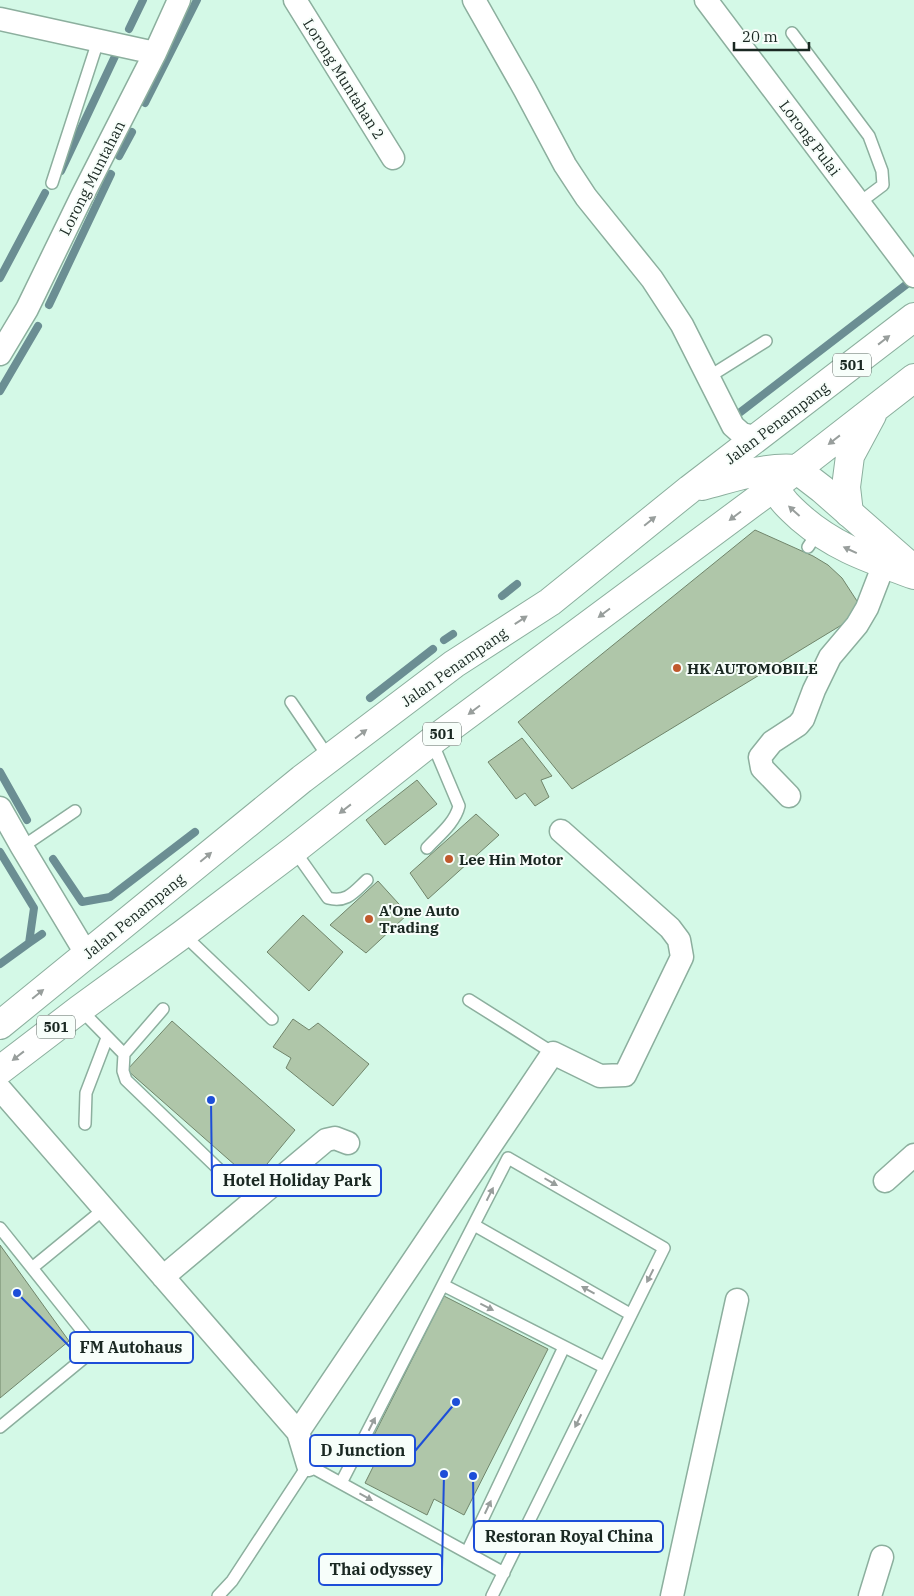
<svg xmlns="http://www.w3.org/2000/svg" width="914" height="1596" font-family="'IBM Plex Serif',serif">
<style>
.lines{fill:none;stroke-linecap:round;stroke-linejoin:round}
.stream{stroke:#6b8e93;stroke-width:8}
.building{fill:#afc6a9;stroke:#70856b}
.lane-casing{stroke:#8caf9e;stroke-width:14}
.street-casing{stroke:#8caf9e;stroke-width:25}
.secondary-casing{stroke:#8caf9e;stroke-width:30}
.primary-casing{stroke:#8caf9e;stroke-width:30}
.lane{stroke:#fff;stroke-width:11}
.street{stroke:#fff;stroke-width:22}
.secondary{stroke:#fff;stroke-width:28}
.primary{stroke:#fff;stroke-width:28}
.oneway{fill:#989e9c}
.poi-dot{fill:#c0592d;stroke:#f7fefa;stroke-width:2}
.labels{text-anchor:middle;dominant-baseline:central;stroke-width:4;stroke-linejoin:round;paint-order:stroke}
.shield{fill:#f7fefa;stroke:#5c6863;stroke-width:1}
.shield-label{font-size:14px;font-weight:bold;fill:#1a2822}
.street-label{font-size:15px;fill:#1a2822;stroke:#f7fefa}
.poi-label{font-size:15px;font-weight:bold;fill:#1a2822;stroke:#f7fefa;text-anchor:start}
.leader{fill:none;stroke:#1d4ed8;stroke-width:2}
.callout-dot{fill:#1d4ed8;stroke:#f7fefa;stroke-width:2}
.callout{fill:#f7fefa;stroke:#1d4ed8;stroke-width:2}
.callout-label{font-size:16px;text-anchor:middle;font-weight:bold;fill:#1a2822}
</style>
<rect width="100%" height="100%" fill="#d4f9e7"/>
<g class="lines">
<path class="stream" d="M129 29 143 0
M145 103 197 0
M119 156 132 132
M61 171 117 52
M0 278 45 193
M49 305 111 174
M0 391 38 326
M734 417 907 284
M502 596 517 584
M444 640 453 634
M370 698 433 649
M0 772 27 820
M0 852 34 908 29 943 0 964
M53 859 82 902 110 897 195 832
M29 943 42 934"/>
</g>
<path class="building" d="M755 530 813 556 828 565 842 578 857 601 858 615 572 789 518 722Z
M522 738 552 776 541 780 549 797 535 806 525 793 516 799 488 762Z
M417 780 437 804 385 845 366 820Z
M476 814 499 835 428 899 410 873Z
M378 881 408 914 366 953 330 925Z
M303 915 343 952 309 991 267 952Z
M293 1019 309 1030 318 1023 369 1064 333 1106 286 1068 291 1058 273 1047Z
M172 1021 295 1130 253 1181 127 1070Z
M0 1245 69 1341 0 1398Z
M444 1296 548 1349 464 1515 434 1499 427 1515 365 1483 376 1461 364 1455Z"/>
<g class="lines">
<g class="lane-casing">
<path id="lane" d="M792 33 869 136 882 171 883 185 859 203
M52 183 98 41
M707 378 766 341
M808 547 818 532
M291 702 329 758
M22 847 75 811
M427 848C438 836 455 823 459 806L432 742
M294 850 328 898C347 903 354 892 367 880
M183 934 272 1019
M469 1000 553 1053
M80 1009 124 1054 123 1071 126 1080 233 1183
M124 1054 163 1009
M85 1124 86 1093 107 1038
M474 1225 630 1314
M0 1228 96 1348 0 1427
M32 1268 104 1209
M443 1285 604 1367
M341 1483 508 1158 664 1248 492 1596
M467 1552 564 1347
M218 1596 232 1581 308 1465 504 1573"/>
</g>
<g class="street-casing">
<path id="street" d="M295 0 393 158
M474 0 525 90 565 165 586 197 652 279 682 325 733 426 742 434 757 438
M706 0 914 276
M0 19 155 53
M0 354 27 309 82 196 155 53 179 0
M789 796 762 768 760 757 772 742 798 725 803 719 814 690 830 657 857 625 867 608 884 564
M0 808 22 847 87 955
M0 1089 298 1432 308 1465
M885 1181 914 1155
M163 1277 326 1140 335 1138 348 1143
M298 1432 553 1053 600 1076 625 1075 682 957 679 940 670 928 561 831
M672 1596 737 1300
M870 1596 882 1557"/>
</g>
<g class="secondary-casing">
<path id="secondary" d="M796 469 822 489 911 567
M774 487C781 500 791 509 801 518 837 549 871 559 914 575"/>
</g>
<g class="primary-casing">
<path id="primary" d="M702 486C733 478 765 466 796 469
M849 513 846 487 850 456 872 415
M0 1025 302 779 454 664 550 602 690 489 914 317
M0 1070 80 1009 183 934 294 850 432 741 774 487 914 378"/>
</g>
<use href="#lane" class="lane"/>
<use href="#street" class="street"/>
<use href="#secondary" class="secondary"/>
<use href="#primary" class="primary"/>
</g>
<defs><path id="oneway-solid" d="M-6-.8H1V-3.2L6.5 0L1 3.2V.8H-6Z" transform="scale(1.25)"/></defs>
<g class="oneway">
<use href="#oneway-solid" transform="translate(884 340) rotate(-38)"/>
<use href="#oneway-solid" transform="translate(834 440) rotate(142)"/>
<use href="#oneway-solid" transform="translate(794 511) rotate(-138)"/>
<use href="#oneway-solid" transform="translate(735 516) rotate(143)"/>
<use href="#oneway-solid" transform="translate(650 521) rotate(-39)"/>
<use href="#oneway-solid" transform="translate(850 550) rotate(-155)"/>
<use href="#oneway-solid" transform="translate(604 613) rotate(143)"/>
<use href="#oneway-solid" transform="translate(521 620) rotate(-33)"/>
<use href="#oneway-solid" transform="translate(474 710) rotate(143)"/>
<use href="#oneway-solid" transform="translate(361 734) rotate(-37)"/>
<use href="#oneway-solid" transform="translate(345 809) rotate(142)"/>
<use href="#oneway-solid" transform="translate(206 857) rotate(-40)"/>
<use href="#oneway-solid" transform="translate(38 994) rotate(-39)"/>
<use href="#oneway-solid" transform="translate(18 1056) rotate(142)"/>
<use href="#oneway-solid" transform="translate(551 1182) rotate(30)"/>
<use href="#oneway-solid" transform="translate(490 1194) rotate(-63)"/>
<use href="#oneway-solid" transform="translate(650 1276) rotate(117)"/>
<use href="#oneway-solid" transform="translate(588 1290) rotate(-151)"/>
<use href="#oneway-solid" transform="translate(487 1307) rotate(27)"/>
<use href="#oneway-solid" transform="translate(578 1421) rotate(116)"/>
<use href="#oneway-solid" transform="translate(372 1424) rotate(-63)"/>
<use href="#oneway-solid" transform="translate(366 1497) rotate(29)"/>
<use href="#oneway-solid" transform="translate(488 1507) rotate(-65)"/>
</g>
<g class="poi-dot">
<circle cx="677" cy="668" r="5"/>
<circle cx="449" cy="859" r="5"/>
<circle cx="369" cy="919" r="5"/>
</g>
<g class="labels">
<g class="shield">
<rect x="833" y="353.5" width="38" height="23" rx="4"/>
<rect x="423" y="722.5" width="38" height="23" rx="4"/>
<rect x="37" y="1015.5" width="38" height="23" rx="4"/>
</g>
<g class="shield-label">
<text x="852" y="365">501</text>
<text x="442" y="734">501</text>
<text x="56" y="1027">501</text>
</g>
<g class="street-label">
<text transform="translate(344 79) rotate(58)">Lorong Muntahan 2</text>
<text transform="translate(810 138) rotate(53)">Lorong Pulai</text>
<text transform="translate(92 178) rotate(-63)">Lorong Muntahan</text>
<text transform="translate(777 423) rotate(-37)">Jalan Penampang</text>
<text transform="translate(454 667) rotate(-35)">Jalan Penampang</text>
<text transform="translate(134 916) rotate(-39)">Jalan Penampang</text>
</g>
<g class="poi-label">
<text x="687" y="668">HK AUTOMOBILE</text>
<text x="459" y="859">Lee Hin Motor</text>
<text x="379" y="910">A'One Auto<tspan x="379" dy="17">Trading</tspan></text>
</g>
</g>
<path class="leader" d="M211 1100L212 1181M17 1293L70 1347M456 1402L415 1451M473 1476L474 1537M444 1474L442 1570"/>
<g class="callout-dot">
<circle cx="211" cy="1100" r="5"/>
<circle cx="17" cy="1293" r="5"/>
<circle cx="456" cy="1402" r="5"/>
<circle cx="473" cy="1476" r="5"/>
<circle cx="444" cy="1474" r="5"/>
</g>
<g class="callout">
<rect x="212" y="1165" width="169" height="31" rx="5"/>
<rect x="70" y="1332" width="123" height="31" rx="5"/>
<rect x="310" y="1435" width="105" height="31" rx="5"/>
<rect x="474" y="1521" width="189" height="31" rx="5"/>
<rect x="319" y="1554" width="123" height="31" rx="5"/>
</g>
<g class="callout-label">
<text x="297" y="1186">Hotel Holiday Park</text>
<text x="131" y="1353">FM Autohaus</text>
<text x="363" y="1456">D Junction</text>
<text x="569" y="1542">Restoran Royal China</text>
<text x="381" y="1575">Thai odyssey</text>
</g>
<path d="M734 42v8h75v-8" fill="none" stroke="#1a2822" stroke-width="2.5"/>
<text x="742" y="42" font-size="15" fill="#1a2822" stroke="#f7fefa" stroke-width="4" paint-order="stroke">20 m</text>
</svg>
